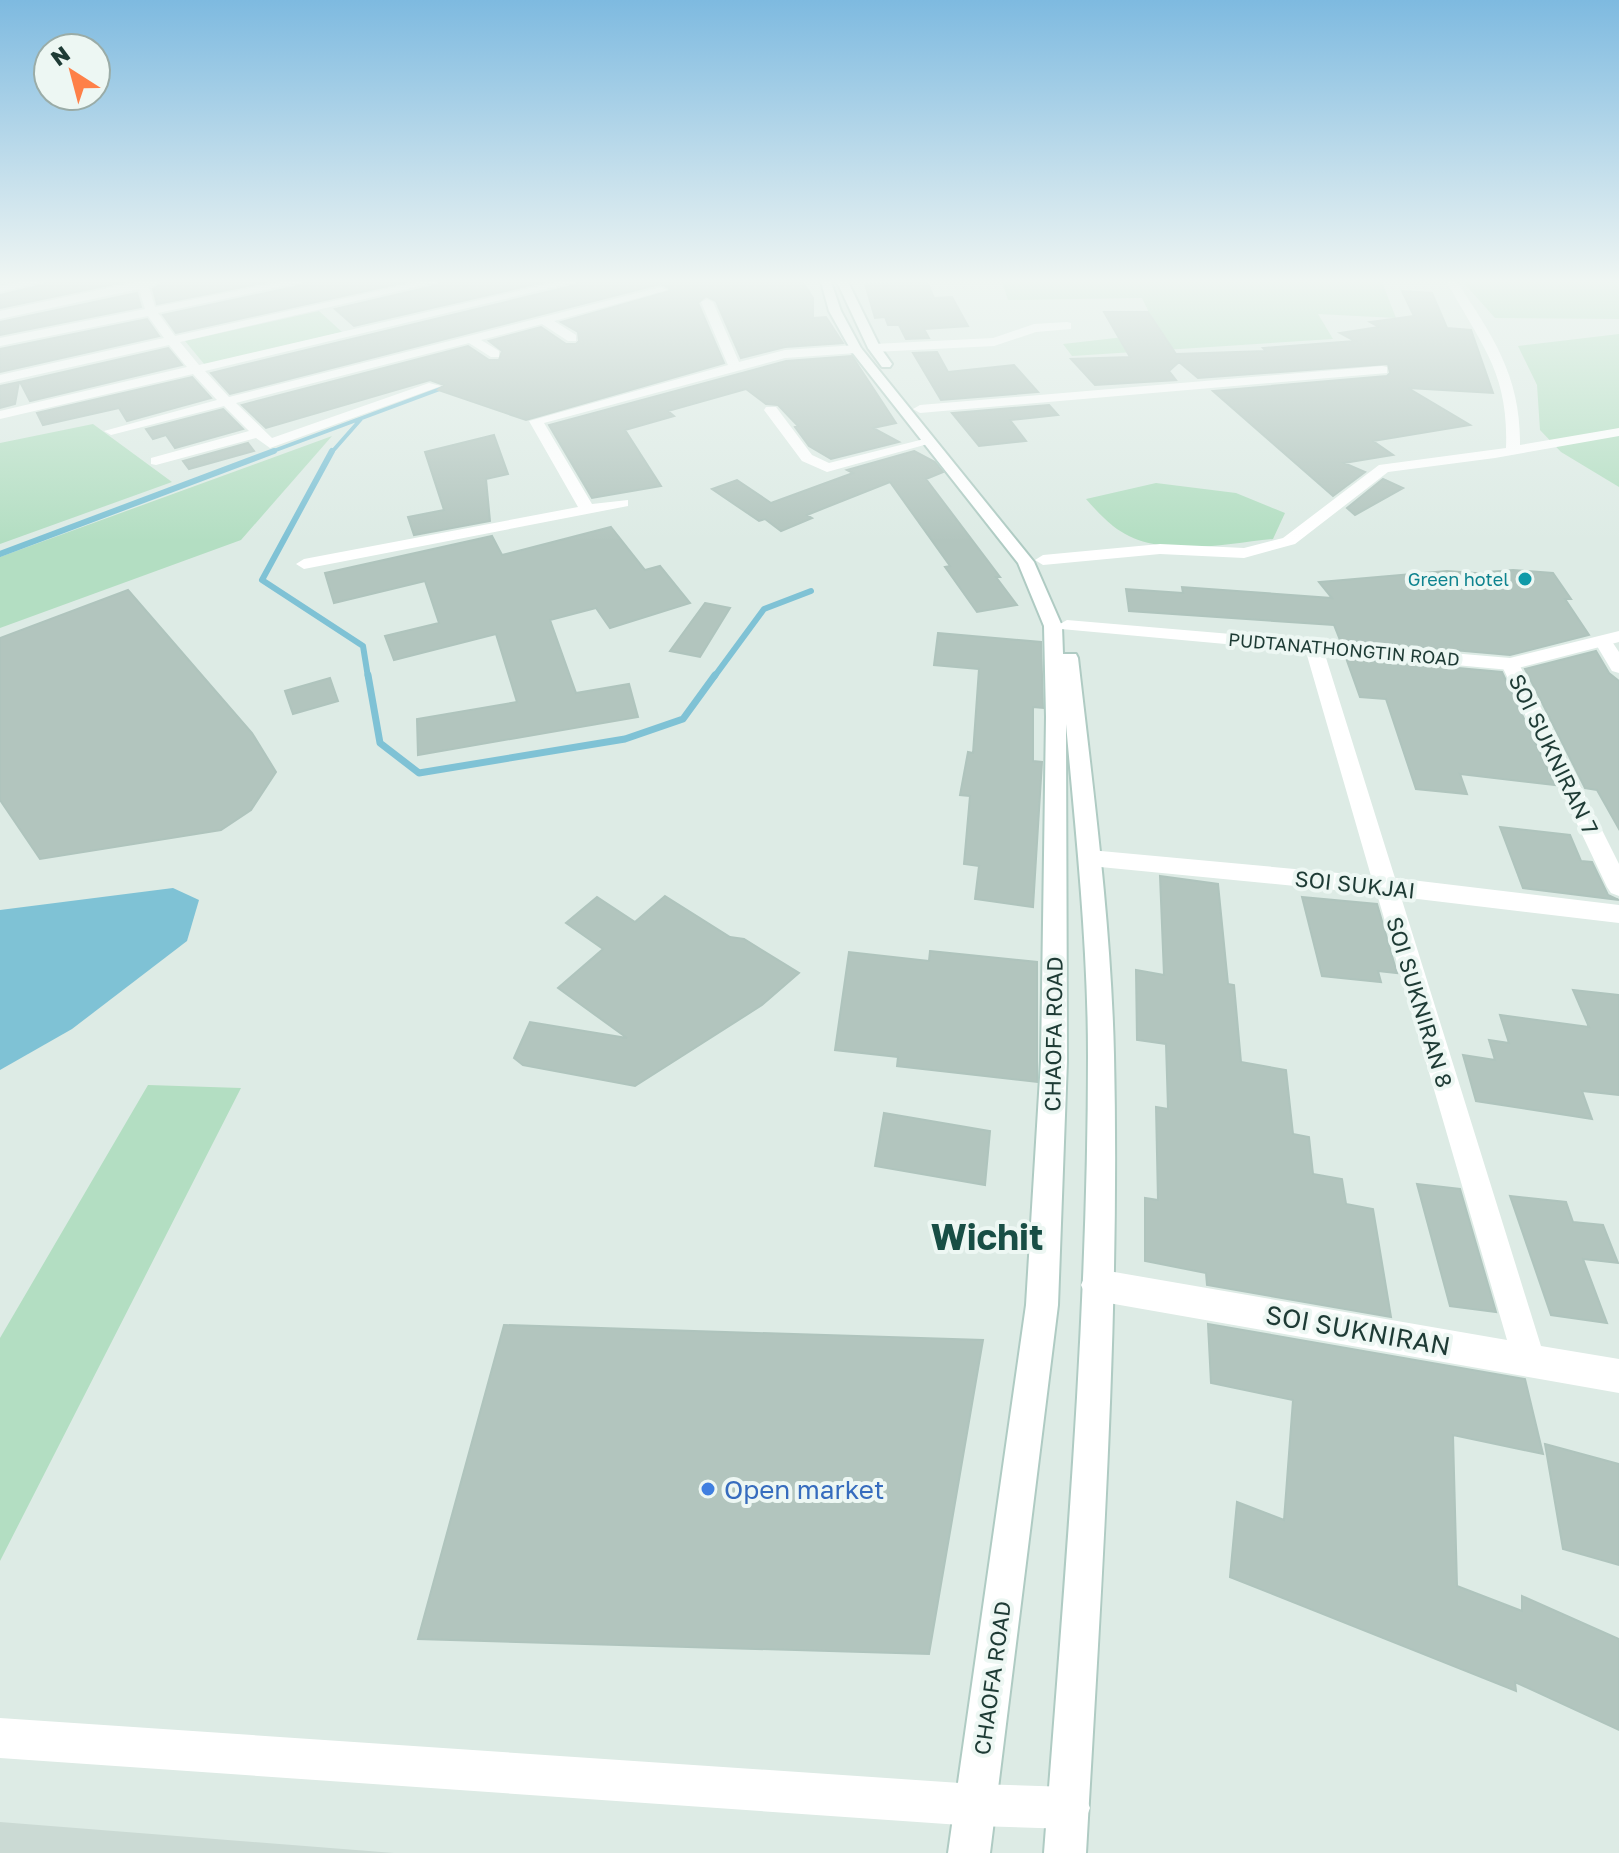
<svg xmlns="http://www.w3.org/2000/svg" width="1619" height="1853" font-family="'Golos Text',sans-serif">
<style>
.built{fill:#cbdad4}
.green{fill:#b3dec2}
.water{fill:#7fc2d5}
.lines{fill:none;stroke-linecap:round;stroke-linejoin:round}
.stream-far2{stroke:#7fc2d5;stroke-width:4}
.stream-far1{stroke:#7fc2d5;stroke-width:6}
.stream{stroke:#7fc2d5;stroke-width:7}
.building{fill:#b2c5be;stroke:#afc4bd;stroke-width:2}
.secondary-casing{stroke:#afcbc3;stroke-width:4}
.minor{fill:#fff;fill-rule:evenodd}
.tertiary{fill:#fff;fill-rule:evenodd}
.secondary{fill:#fff;fill-rule:evenodd}
.culture-dot{fill:#0f9aa8;stroke:#edf7f3;stroke-width:3}
.shop-dot{fill:#3f7fe0;stroke:#edf7f3;stroke-width:3}
.labels{text-anchor:middle;dominant-baseline:central;stroke-width:8;stroke-linejoin:round;paint-order:stroke}
.far-culture-label{font-size:18px;fill:#0d838f;stroke:#edf7f3;text-anchor:end}
.far-street-label{font-size:18px;fill:#1e3b35;stroke:#edf7f3}
.street-label{font-size:22px;fill:#1e3b35;stroke:#edf7f3}
.near-street-label{font-size:26px;fill:#1e3b35;stroke:#edf7f3}
.near-shop-label{font-size:26px;fill:#366cbe;stroke:#edf7f3;text-anchor:start}
.near-district-label{font-size:36px;font-weight:bold;fill:#184e45;stroke:#edf7f3}
</style>
<rect width="100%" height="100%" fill="#ddebe5"/>
<path class="built" d="M0 1822 394 1853H0Z"/>
<path class="green" d="M1002 282H1382L1396 318 1318 314 1333 339 1072 356 1063 344 1159 333 1142 298 1008 300Z
M1463 282H1619V319L1495 318Z
M319 311 342 332 205 365 185 341Z
M1619 334V487L1561 452 1540 430 1537 385 1518 346Z
M93 424 172 482 0 544V443Z
M332 436 241 540 0 628V557Z
M1156 483 1236 493 1285 513 1273 539C1223 544 1156 560 1113 526 1103 518 1094 508 1086 499Z
M148 1085 241 1088 0 1561V1338Z"/>
<path class="water" d="M173 888 199 900 187 941 72 1029 0 1070V910Z"/>
<g class="lines">
<path class="stream-far2" d="M268 453 448 386
M331 453 361 419"/>
<path class="stream-far1" d="M332 451 262 580 363 646 368 677
M0 554 274 451
M714 677 764 609 811 591"/>
<path class="stream" d="M368 675 380 743 419 773 625 739 683 719 715 675"/>
</g>
<path class="building" d="M44 282H123L0 308V295L42 285Z
M164 282H267L157 304 153 289Z
M305 282H406L176 333 163 315 303 285Z
M440 282H544L354 326 335 309 438 285Z
M578 282H803L813 298V318L826 317 843 343 785 347 741 358 716 301 706 296 698 303 724 363 526 420 438 390 444 385 430 380 266 428 242 405 468 346 489 360H499L502 351 489 341 541 327 566 344H576L579 341 578 332 561 322 670 291 668 287 660 284 230 394 211 373 576 285Z
M927 282 934 298 952 297 968 326 924 329 929 338 906 339 899 325H888L885 317 875 318 865 284Z
M1402 291 1432 293 1447 328 1471 330 1493 393 1408 388 1470 425 1373 441 1393 455 1344 463 1365 472 1333 496 1213 391 1387 376 1390 373 1388 364 1198 378 1179 362 1169 371 1176 380 1095 385 1071 359 1130 357 1104 312H1148L1176 354 1266 351 1263 348 1355 341 1340 333 1379 327 1370 322 1414 316Z
M137 293 141 307 0 335V322Z
M147 319 159 336 0 372V349Z
M168 348 182 365 30 401 20 382Z
M937 352 948 372 1014 365 1038 392 941 400 913 353Z
M852 356 896 423 873 428 899 442 831 459 809 446 795 427 798 426 778 405 766 404 746 389 668 411 674 416 625 430 661 486 592 498 549 425 786 361Z
M192 377 211 398 127 421 119 408 43 425 37 413Z
M19 382 15 404 0 408V386Z
M1049 405 1058 415 1010 420 1026 441 979 446 952 413Z
M223 409 243 429 175 448 166 435 153 439 146 429Z
M494 435 508 474 486 479 490 521 414 535 408 517 444 510 425 452Z
M248 443 254 451 189 469 183 461Z
M914 451 935 462 943 472 926 479 1000 577H996L1017 605 977 612 945 567 950 566 890 482 807 515 812 518 781 531 765 519 759 521 712 489 737 480 771 503 853 473 847 470Z
M1383 479 1403 488 1355 515 1347 508Z
M611 527 645 570 660 566 690 603 610 628 596 608 550 620 576 693 629 684 638 717 418 755 417 719 517 702 496 634 394 660 385 636 439 623 425 581 334 603 325 573 492 536 502 555Z
M1513 570 1553 573 1571 599H1565L1589 635 1510 655 1340 640 1334 625 1129 611 1126 589 1183 593 1182 587 1332 598 1319 582 1447 571 1489 574 1487 572Z
M128 590 252 733 276 772 251 810 221 830 40 859 0 800V638Z
M705 603 730 608 700 657 670 651Z
M938 633 1041 642 1043 708 1033 707V761L1042 762 1033 907 975 899 979 866 964 864 970 796 960 795 968 752 973 753 979 669 934 665Z
M1596 651 1609 673 1619 681V829L1597 790 1585 788 1525 669Z
M1346 658 1502 672 1555 785 1460 774 1467 794 1416 789 1386 699 1360 697Z
M330 678 338 701 293 714 285 691Z
M1500 827 1570 835 1581 861 1592 862 1608 895 1619 900 1523 888Z
M1160 876 1218 884 1228 984 1234 985 1241 1062 1286 1070 1293 1134 1309 1137 1313 1174 1342 1179 1346 1204 1373 1209 1391 1317 1207 1285 1206 1273 1145 1261V1198L1158 1200 1156 1107 1168 1109 1166 1044 1137 1040 1136 970 1164 975Z
M665 896 730 937 744 939 799 973 762 1005 635 1086 523 1065 514 1058 530 1022 627 1038 558 988 603 949 566 923 597 897 635 922Z
M1302 897 1377 904 1397 973 1378 971 1381 982 1322 976Z
M930 951 1037 962V1082L897 1066 898 1057 835 1050 849 952 929 961Z
M1573 990 1619 995V1095L1582 1091 1592 1119 1476 1101 1463 1055 1495 1060 1489 1040 1509 1043 1500 1015 1589 1027Z
M884 1113 990 1131 985 1185 875 1166Z
M1417 1184 1460 1189 1496 1312 1450 1306Z
M1510 1196 1566 1202 1573 1222 1603 1225 1618 1263 1583 1259 1607 1323 1551 1315Z
M1208 1324 1525 1379 1543 1454 1453 1435 1457 1586 1522 1611V1596L1619 1639V1730L1515 1682 1516 1691 1230 1577 1237 1502 1284 1520 1293 1400 1211 1383Z
M504 1325 983 1340 929 1654 418 1639Z
M1545 1444 1619 1464V1565L1563 1549Z"/>
<g class="lines">
<g class="secondary-casing">
<path id="secondary" d="M821 282H831L841 311 861 348 1034 562 1062 626 1063 654H1076L1078 658C1093 790 1111 923 1114 1055 1120 1321 1101 1588 1086 1853H1044C1064 1588 1088 1322 1088 1056 1088 945 1076 834 1066 724L1067 1061 1058 1305 990 1853H948L1026 1305 1041 1061 1046 717 1044 626 1018 563 852 352 829 311Z
M837 282H848L880 347 892 364 890 367H882L868 348Z"/>
</g>
<path class="minor" d="M20 282H41L0 292V286Z
M136 282H161L149 287 155 307 281 282H302L158 313 175 336 418 282H437L180 342 199 365 556 282H575L205 371 229 397 661 287 667 290 554 321 576 335V341H568L542 324 481 340 499 351V357H491L469 343 236 403 272 438 429 383 441 386 270 448 256 438 156 465 151 464V458L249 431 224 406 111 435 104 431 217 400 193 374 0 419V411L187 367 169 345 0 383V375L164 338 148 316 0 346V338L145 309 139 289 0 319V311Z
M1447 282H1457C1493 336 1521 377 1520 445L1619 428V436L1495 458 1388 472 1295 544 1244 558 1160 554 1043 565 1035 560 1043 555 1160 544 1244 548 1283 538 1379 465 1506 448C1509 371 1480 344 1447 282Z
M707 299 713 302 739 362 785 350 856 345 862 349 856 353 785 358 544 423 592 504 628 500V506L304 569 296 564 304 559 578 507 529 421 728 365 701 302Z
M1067 322 1071 323V329L1036 332 994 346 874 352 868 348 874 344 993 338 1034 324Z
M1382 366 1387 367V373L920 413 913 409 920 405Z
M766 407H776L812 455 829 463 928 438 935 442 827 472 802 461 764 410Z
M1603 636 1609 637 1619 652V673L1612 671 1594 641Z
M1313 639 1322 645 1395 878 1619 905V923L1401 897 1541 1346 1619 1359V1393L1097 1301 1086 1296 1081 1285 1086 1274 1097 1269 1507 1340 1377 894 1090 866 1082 864 1079 858 1082 852 1090 850 1371 876 1304 645Z
M1510 658 1519 664 1619 864V896L1611 893 1607 887 1501 664Z"/>
<path class="tertiary" d="M1067 620 1510 658 1619 631V642L1510 670 1061 629 1058 625Z
M0 1718 975 1784 1069 1787 1084 1793 1090 1808 1084 1823 1069 1829 975 1826 0 1758Z"/>
<use href="#secondary" class="secondary"/>
</g>
<linearGradient id="sky" x2="0" y2="1"><stop stop-color="#7ebae0"/><stop offset="0.52" stop-color="#f0f6f3"/><stop offset="1" stop-color="#f0f6f3" stop-opacity="0"/></linearGradient>
<rect width="1619" height="541" fill="url(#sky)"/>
<circle class="culture-dot" cx="1525" cy="579" r="8"/>
<circle class="shop-dot" cx="708" cy="1489" r="8"/>
<g class="labels">
<g class="far-culture-label">
<text x="1509" y="579">Green hotel</text>
</g>
<g class="far-street-label">
<text transform="translate(1344 649) rotate(5)">PUDTANATHONGTIN ROAD</text>
</g>
<g class="street-label">
<text transform="translate(1554 754) rotate(64)">SOI SUKNIRAN 7</text>
<text transform="translate(1355 884) rotate(6)">SOI SUKJAI</text>
<text transform="translate(1420 1002) rotate(73)">SOI SUKNIRAN 8</text>
<text transform="translate(1053 1034) rotate(-89)">CHAOFA ROAD</text>
<text transform="translate(992 1678) rotate(-82)">CHAOFA ROAD</text>
</g>
<g class="near-street-label">
<text transform="translate(1358 1330) rotate(10)">SOI SUKNIRAN</text>
</g>
<g class="near-shop-label">
<text x="724" y="1489">Open market</text>
</g>
<g class="near-district-label">
<text x="987" y="1236">Wichit</text>
</g>
</g>
<g transform="translate(72 72) rotate(324)"><circle r="38" fill="#edf7f3" stroke="#9aaca7" stroke-width="2"/>
<path d="M0-6L14 30L0 20L-14 30Z" fill="#fe8048"/>
<text y="-12" font-size="22" font-weight="bold" text-anchor="middle" fill="#1e3b35">N</text>
</g>
</svg>
